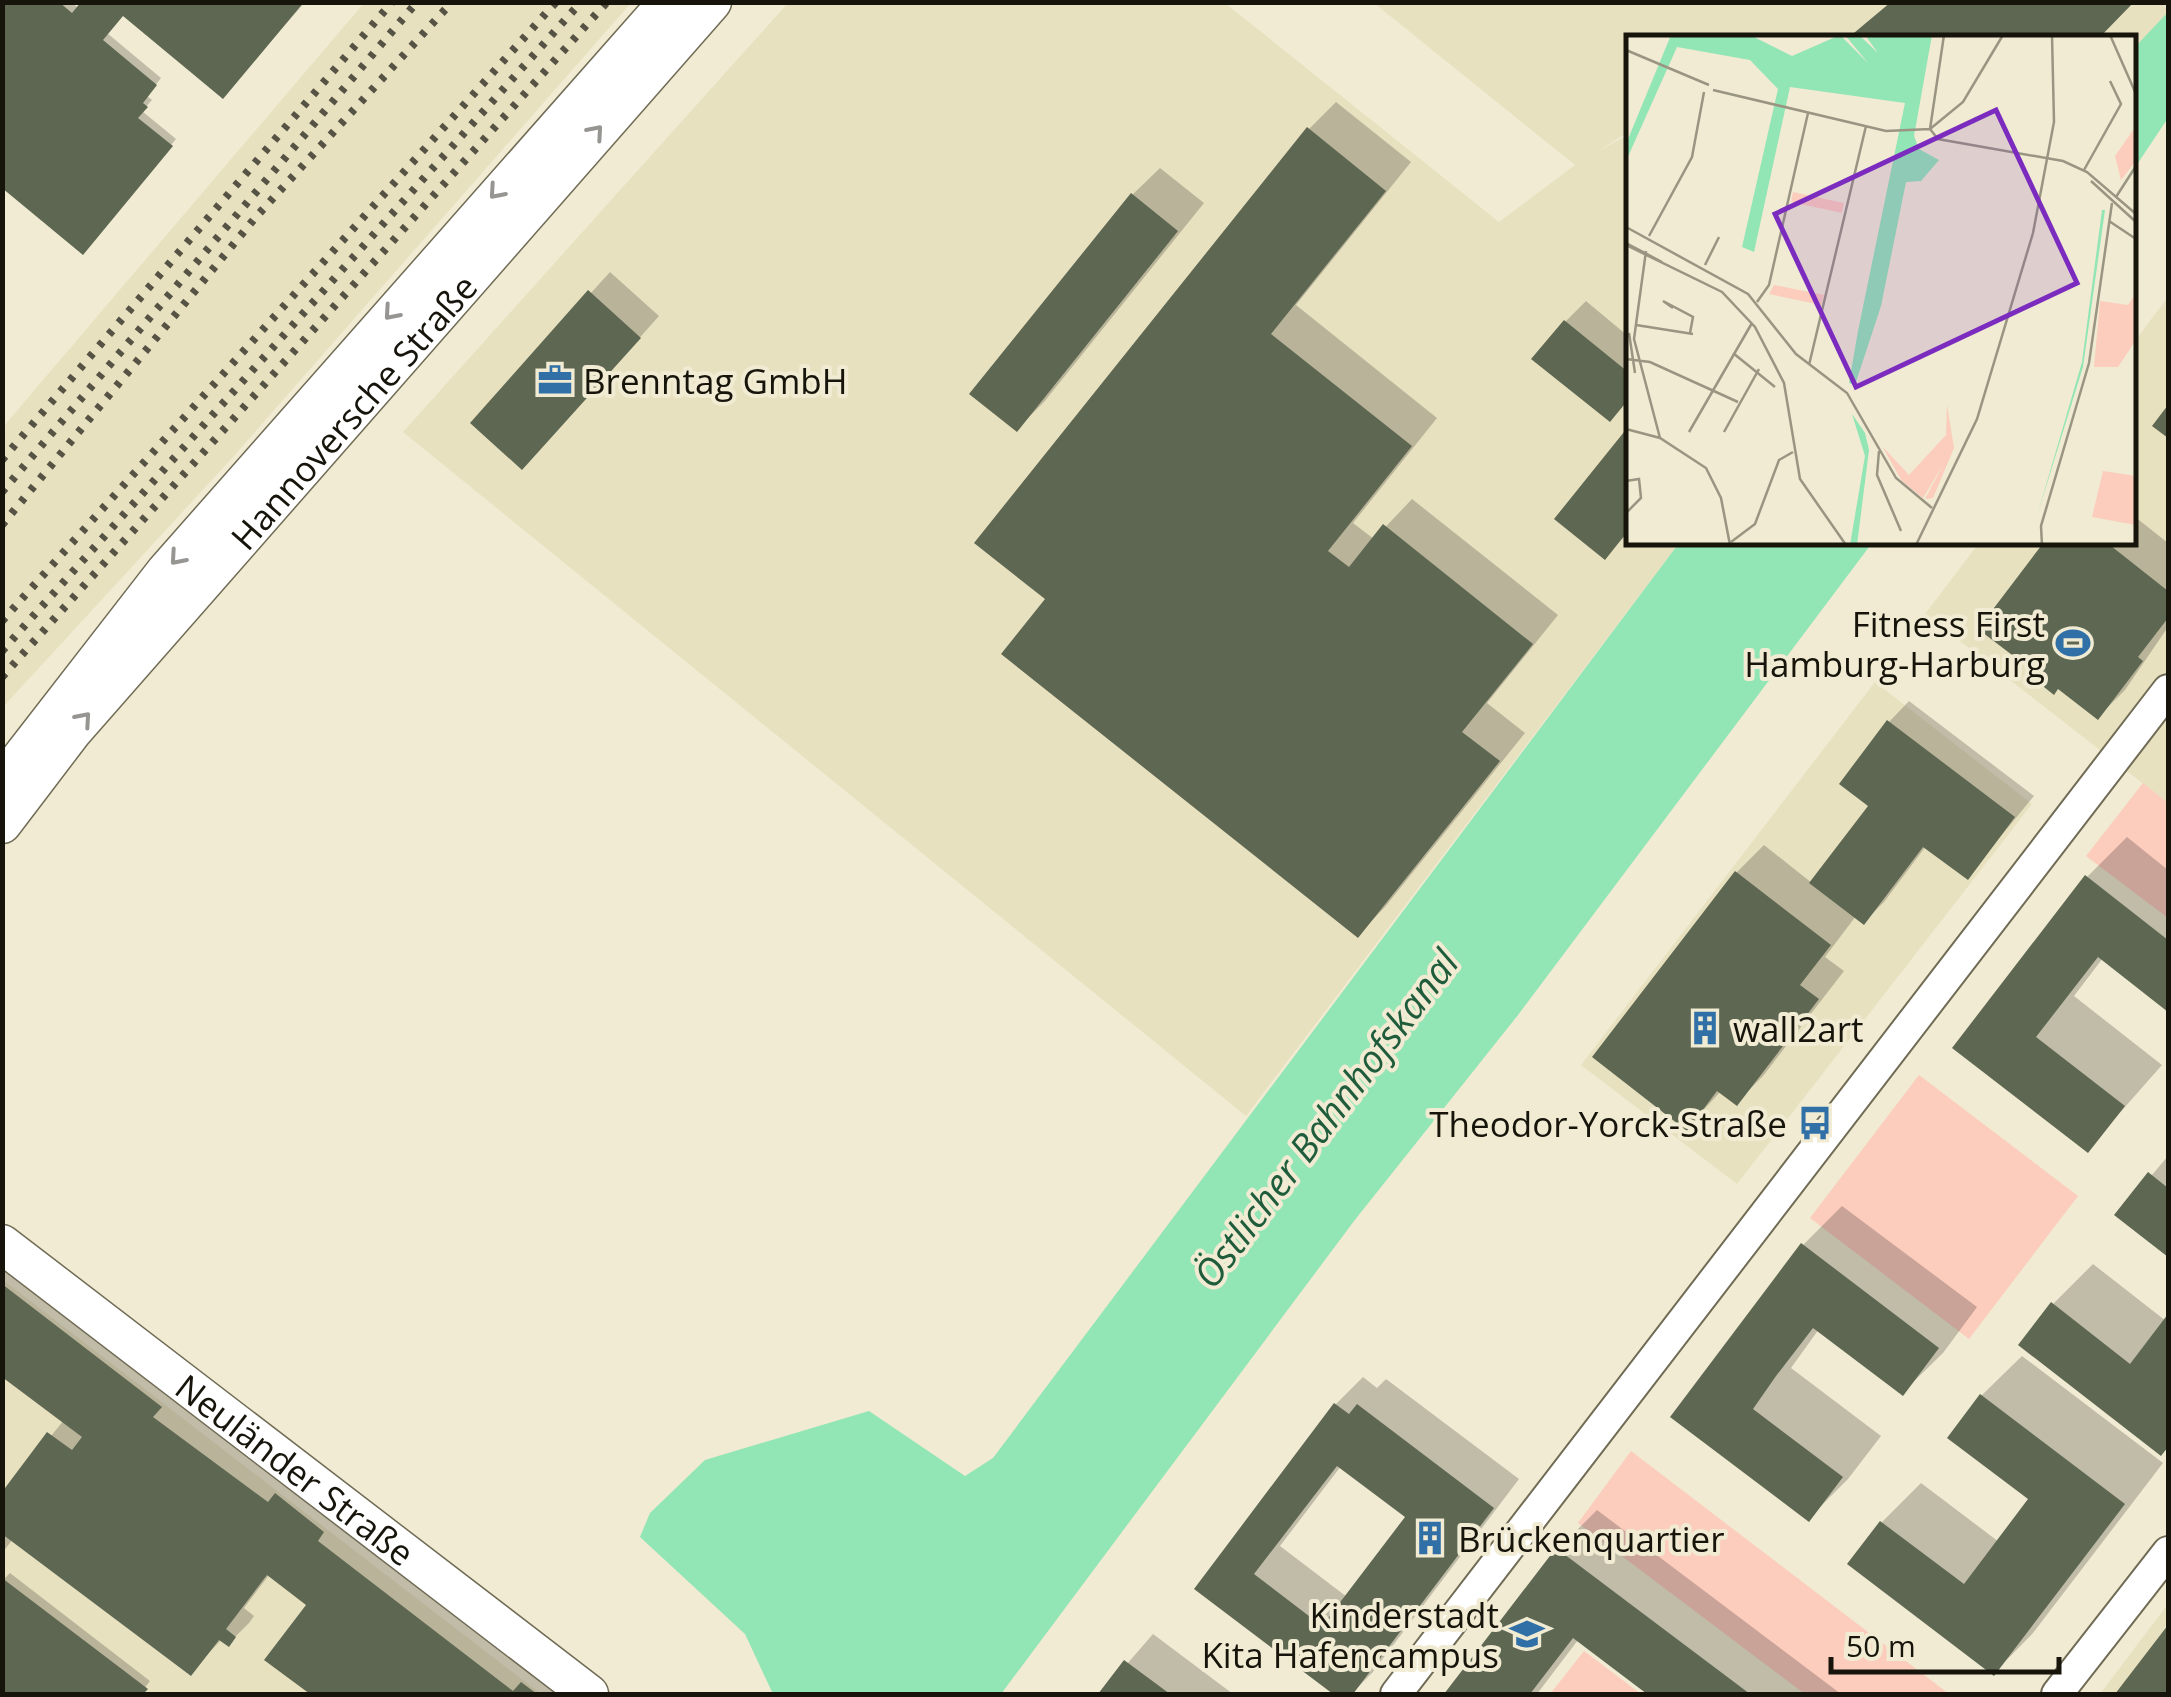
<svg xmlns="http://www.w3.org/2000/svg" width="2171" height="1697" font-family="'Open Sans',sans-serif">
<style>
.built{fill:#e8e1c0}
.green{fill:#fcccbd}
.water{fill:#92e5b4}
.shadow{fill:#0003;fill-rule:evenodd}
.building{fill:#5e6752;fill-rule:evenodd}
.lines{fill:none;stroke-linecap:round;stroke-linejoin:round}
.minor-casing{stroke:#706b55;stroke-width:34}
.major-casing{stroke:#706b55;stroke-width:41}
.minor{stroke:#fff;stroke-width:30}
.major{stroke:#fff;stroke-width:38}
.rail{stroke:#565345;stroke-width:8;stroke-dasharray:5 10;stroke-linecap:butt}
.oneway{stroke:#969591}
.labels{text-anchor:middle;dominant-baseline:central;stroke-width:8;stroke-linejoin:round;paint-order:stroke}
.poi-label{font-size:35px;fill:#16140b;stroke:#f0ebd2;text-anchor:start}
.street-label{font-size:35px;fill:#16140b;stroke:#f0ebd2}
.water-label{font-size:38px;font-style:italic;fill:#1f5c3c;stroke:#f0ebd2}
.inset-road{fill:none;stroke:#999582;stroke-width:2.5}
.view{fill:#7b2cbf;fill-opacity:0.15;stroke:#7b2cbf;stroke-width:5}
.inset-edge{fill:none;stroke:#16140b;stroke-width:5}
</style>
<rect width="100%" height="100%" fill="#f0ebd2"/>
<path class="built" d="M2162 2 2168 12 2134 48V38H1628V132L1600 150 1628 135V542L1679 543 1246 1116 403 432 788 3H1225L1499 222 1575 165 1374 3Z
M364 3H631L233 457 3 707V427Z
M2168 297V803L1925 614 1979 543 2134 542V342Z
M1875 682 2032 804 1737 1184 1581 1065Z
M3 1280 541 1694H3Z
M2168 1604V1694H2100Z"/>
<path class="green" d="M2143 783 2168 803V918L2086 856Z
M1919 1075 2078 1196 1969 1339 1810 1218Z
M1631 1451 1949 1694H1805L1578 1523Z
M1584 1651 1641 1694 1551 1693Z"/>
<path class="water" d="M2168 12V118L2134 169V48Z
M1679 543H1872L1518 1015 1354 1221 1001 1694H773L745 1634 640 1537 650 1513 705 1460 869 1411 965 1476 993 1458Z"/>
<path class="shadow" d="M2 2H72L79 9 84 2H305L223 96 123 13 107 33 161 78 147 96 152 100 142 111 176 139 88 246Z
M1336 102 1411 162 1296 305 1437 418 1353 523 1374 539 1412 499 1558 615 1487 703 1525 733 1385 907 1358 935 1049 599 1309 129Z
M1160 168 1204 203 1044 402 1017 429 1132 195Z
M610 272 659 316 543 446 473 423Z
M1586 301 1628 336V401L1610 419 1565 322Z
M1628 431V533L1605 557 1558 519Z
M2134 516 2168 543V627L2125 690 2098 717 2047 542H2134Z
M1909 701 2034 796 1967 877 1926 846 1884 902 1864 922 1856 916 1825 957 1844 971 1763 1076 1736 1103 1721 1091 1687 1128 1736 873 1764 845 1812 883 1871 805 1889 722Z
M2127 837 2168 870V1009L2103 958 2074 996 2162 1065 2087 1150 1955 1047 2087 877Z
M2168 1156V1254L2118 1215Z
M1842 1206 1977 1307 1943 1353 1903 1392 1819 1329 1791 1368 1881 1436 1848 1479 1809 1518 1674 1416 1803 1245Z
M2 1237 589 1694H314L267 1659 309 1605 269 1575 244 1608 254 1616 249 1623 228 1644 222 1639 191 1672 13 1539 2 1553V1496L64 1420 2 1373Z
M2093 1264 2166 1321 2168 1319V1445L2161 1453 2053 1304Z
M2022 1356 2163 1463 2033 1633 1994 1673 1850 1564 1882 1522 1921 1483 1999 1542 2031 1499 1950 1438 1982 1395Z
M1363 1377 1377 1388 1386 1379 1519 1479 1372 1673 1351 1694H1337L1197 1588 1336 1404ZM1341 1466 1408 1517 1347 1597 1280 1546Z
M1597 1510 1841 1694H1651L1578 1640 1537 1694H1446L1558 1549Z
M10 1573 150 1681 140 1694H2V1581Z
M2168 1626V1694H2117Z
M1153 1634 1233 1694H1101Z"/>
<path class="building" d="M2 2H59L72 13 81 2H304L223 99 123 16 103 40 157 85 143 103 148 107 138 118 173 146 83 255 2 188Z
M1891 2H2134L2099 38H1848Z
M1307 127 1386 191 1271 334 1412 446 1328 551 1349 567 1383 524 1533 644 1462 732 1500 761 1358 938 1001 654 1045 599 974 543Z
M1131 193 1178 231 1017 432 969 394Z
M588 290 641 338 522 470 470 423Z
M1564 320 1628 372V400L1610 422 1531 359Z
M2168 405V438L2152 426Z
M1628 427V531L1605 560 1554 519Z
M2044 542H2106L2168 591V618L2138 657 2143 661 2098 720 2058 689 2054 695 2030 676 2033 671 1978 629Z
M1887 720 2015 817 1968 880 1923 847 1864 925 1809 883 1868 806 1839 784Z
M1735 871 1831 945 1800 985 1819 999 1737 1106 1717 1091 1687 1131 1592 1057Z
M2085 875 2168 940V1012L2098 957 2036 1037 2125 1106 2088 1153 1952 1048Z
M2148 1172 2168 1188V1257L2114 1215Z
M1801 1243 1939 1348 1903 1396 1813 1328 1776 1376 1753 1409 1843 1477 1809 1522 1670 1417Z
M2 1284 162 1407 153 1417 268 1502 275 1493 324 1532 318 1541 513 1691 521 1682 537 1694H310L264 1660 306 1605 267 1575 226 1629 236 1637 229 1647 219 1640 191 1676 2 1534V1492L47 1432 72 1450 82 1437 2 1377Z
M2051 1302 2130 1364 2168 1314V1447L2161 1456 2018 1345Z
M1980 1394 2125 1504 1994 1676 1847 1564 1880 1521 1964 1584 2028 1499 1947 1438Z
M1334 1403 1349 1414 1357 1404 1494 1508 1353 1694H1333L1194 1589ZM1337 1466 1405 1517 1322 1626 1254 1574Z
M1556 1548 1629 1603 1750 1694H1647L1573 1638 1530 1694H1444Z
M2 1578 148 1689 143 1694 2 1693Z
M2168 1625V1694H2115Z
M1124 1660 1170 1694H1098Z"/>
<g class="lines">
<g class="minor-casing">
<path id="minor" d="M1396 1694 2168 690
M2057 1694 2168 1552"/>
</g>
<g class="major-casing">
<g id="major">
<path d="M10 772 166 571 668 2"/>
<path id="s1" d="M2 824 72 732 712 2"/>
<path id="s2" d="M2 1244 589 1694"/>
</g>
</g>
<use href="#minor" class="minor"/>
<use href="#major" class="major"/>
<path class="rail" d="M2 460 392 2
M2 492 417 2
M2 525 255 218 452 2
M2 621 556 2
M2 651 581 2
M2 677 607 2"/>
</g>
<defs><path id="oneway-chevron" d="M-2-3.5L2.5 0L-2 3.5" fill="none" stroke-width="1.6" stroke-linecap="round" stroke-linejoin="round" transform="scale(2.5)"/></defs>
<g class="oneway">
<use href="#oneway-chevron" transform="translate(596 132) rotate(-49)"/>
<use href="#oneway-chevron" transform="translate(496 192) rotate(131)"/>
<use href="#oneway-chevron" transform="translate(391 313) rotate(131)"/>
<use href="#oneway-chevron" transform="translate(177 558) rotate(131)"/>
<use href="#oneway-chevron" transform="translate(84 719) rotate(-49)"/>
</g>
<defs>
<g id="office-bare" transform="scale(2.7)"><path d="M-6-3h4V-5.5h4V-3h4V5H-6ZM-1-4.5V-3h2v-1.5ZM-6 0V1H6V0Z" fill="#3170a7" stroke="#f0ebd2" stroke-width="2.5" paint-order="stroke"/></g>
<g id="stadium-bare" transform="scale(2.7)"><path d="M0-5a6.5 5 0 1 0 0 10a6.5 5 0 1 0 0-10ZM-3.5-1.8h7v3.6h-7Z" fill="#3170a7" stroke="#f0ebd2" stroke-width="2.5" paint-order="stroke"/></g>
<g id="building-bare" transform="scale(2.7)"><path d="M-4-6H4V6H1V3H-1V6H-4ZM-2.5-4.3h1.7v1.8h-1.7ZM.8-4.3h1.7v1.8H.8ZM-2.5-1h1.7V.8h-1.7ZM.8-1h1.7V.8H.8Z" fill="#3170a7" stroke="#f0ebd2" stroke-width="2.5" paint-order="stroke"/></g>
<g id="bus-bare" transform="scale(2.7)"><path d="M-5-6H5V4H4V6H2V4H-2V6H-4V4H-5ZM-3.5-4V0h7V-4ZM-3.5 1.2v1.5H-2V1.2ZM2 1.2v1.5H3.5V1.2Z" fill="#3170a7" stroke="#f0ebd2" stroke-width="2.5" paint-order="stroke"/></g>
<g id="school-bare" transform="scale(2.7)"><path d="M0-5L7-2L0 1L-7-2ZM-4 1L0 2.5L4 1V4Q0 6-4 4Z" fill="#3170a7" stroke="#f0ebd2" stroke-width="2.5" paint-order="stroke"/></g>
</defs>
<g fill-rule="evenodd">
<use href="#office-bare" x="555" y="380"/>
<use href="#stadium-bare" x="2073" y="643"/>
<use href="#building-bare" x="1705" y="1028"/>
<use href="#bus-bare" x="1815" y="1123"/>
<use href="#building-bare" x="1430" y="1538"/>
<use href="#school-bare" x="1527" y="1634"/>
</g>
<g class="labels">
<g class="poi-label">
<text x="583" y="380">Brenntag GmbH</text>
<text x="2045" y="623" text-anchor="end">Fitness First<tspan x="2045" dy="40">Hamburg-Harburg</tspan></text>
<text x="1733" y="1028">wall2art</text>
<text x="1787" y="1123" text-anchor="end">Theodor-Yorck-Straße</text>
<text x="1458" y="1538">Brückenquartier</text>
<text x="1499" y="1614" text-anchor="end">Kinderstadt<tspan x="1499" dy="40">Kita Hafencampus</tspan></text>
</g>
<g class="street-label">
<text stroke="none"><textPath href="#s1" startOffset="542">Hannoversche Straße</textPath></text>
<text stroke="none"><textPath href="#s2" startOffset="370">Neuländer Straße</textPath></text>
</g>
<g class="water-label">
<text transform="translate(1325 1118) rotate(-53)">Östlicher Bahnhofskanal</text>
</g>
</g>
<g transform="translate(1626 35)">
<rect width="510" height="510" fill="#f0ebd2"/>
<path d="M510 91V126L495 145 489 121ZM167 157 218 168 216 178 165 167ZM148 250 198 260 195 270 143 259ZM510 258V305L492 332H468L474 266 502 270ZM321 370 328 413 307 463 299 464 318 428 297 463 276 446 256 411 283 440 320 400ZM477 436 510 441V490L466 482Z" fill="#fcccbd"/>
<path d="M45 0H124L166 21 214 0 242 28 219 0H233L252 18 239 0H306L288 101 293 114 313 125 295 146 280 147 255 271 229 350 223 348 232 296 279 68 164 52 128 217 116 212 152 54 124 25 51 12 0 126V109ZM476 175H479L457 332 411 481 456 327ZM226 379 239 398 243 415 231 510H224L239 421Z" fill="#92e5b4"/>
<path class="inset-road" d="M484 0 510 59M0 15 83 50M87 55 260 96 304 94 312 104 437 126 461 137 510 179M304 94 337 67 377 0M304 94 318 0M458 135 495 69 484 46M465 146 510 187M490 162 510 131M483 186 510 204M0 192 122 259 170 319 221 358 270 443 306 473M23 201 66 122 78 57M0 208 36 227M0 210 96 257 129 292 158 348 174 444 220 510M20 216 8 304 34 403M79 230 93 202M131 267 143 250 182 78M47 273 37 266 67 282 64 298M10 290 67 299M3 298 9 338M107 318 149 352M0 324 24 327 112 367M183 330 240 91M0 394 34 403 80 433 95 463 104 510M63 397 126 288M98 397 133 334M253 416 251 440 275 496M0 446 13 444 15 463 0 478M105 507 129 489 153 425 167 417M290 510 351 384 407 198 428 87 426 0M416 510 415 491 463 328 486 168"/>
<path class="view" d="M370 75 451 248 230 352 149 179Z"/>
<rect width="510" height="510" class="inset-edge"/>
</g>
<rect width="2171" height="1697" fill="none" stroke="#16140b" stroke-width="10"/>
<path d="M1831 1657v15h228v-15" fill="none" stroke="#16140b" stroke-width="5"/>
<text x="1846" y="1657" font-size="30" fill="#16140b" stroke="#f0ebd2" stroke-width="8" paint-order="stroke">50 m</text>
</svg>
